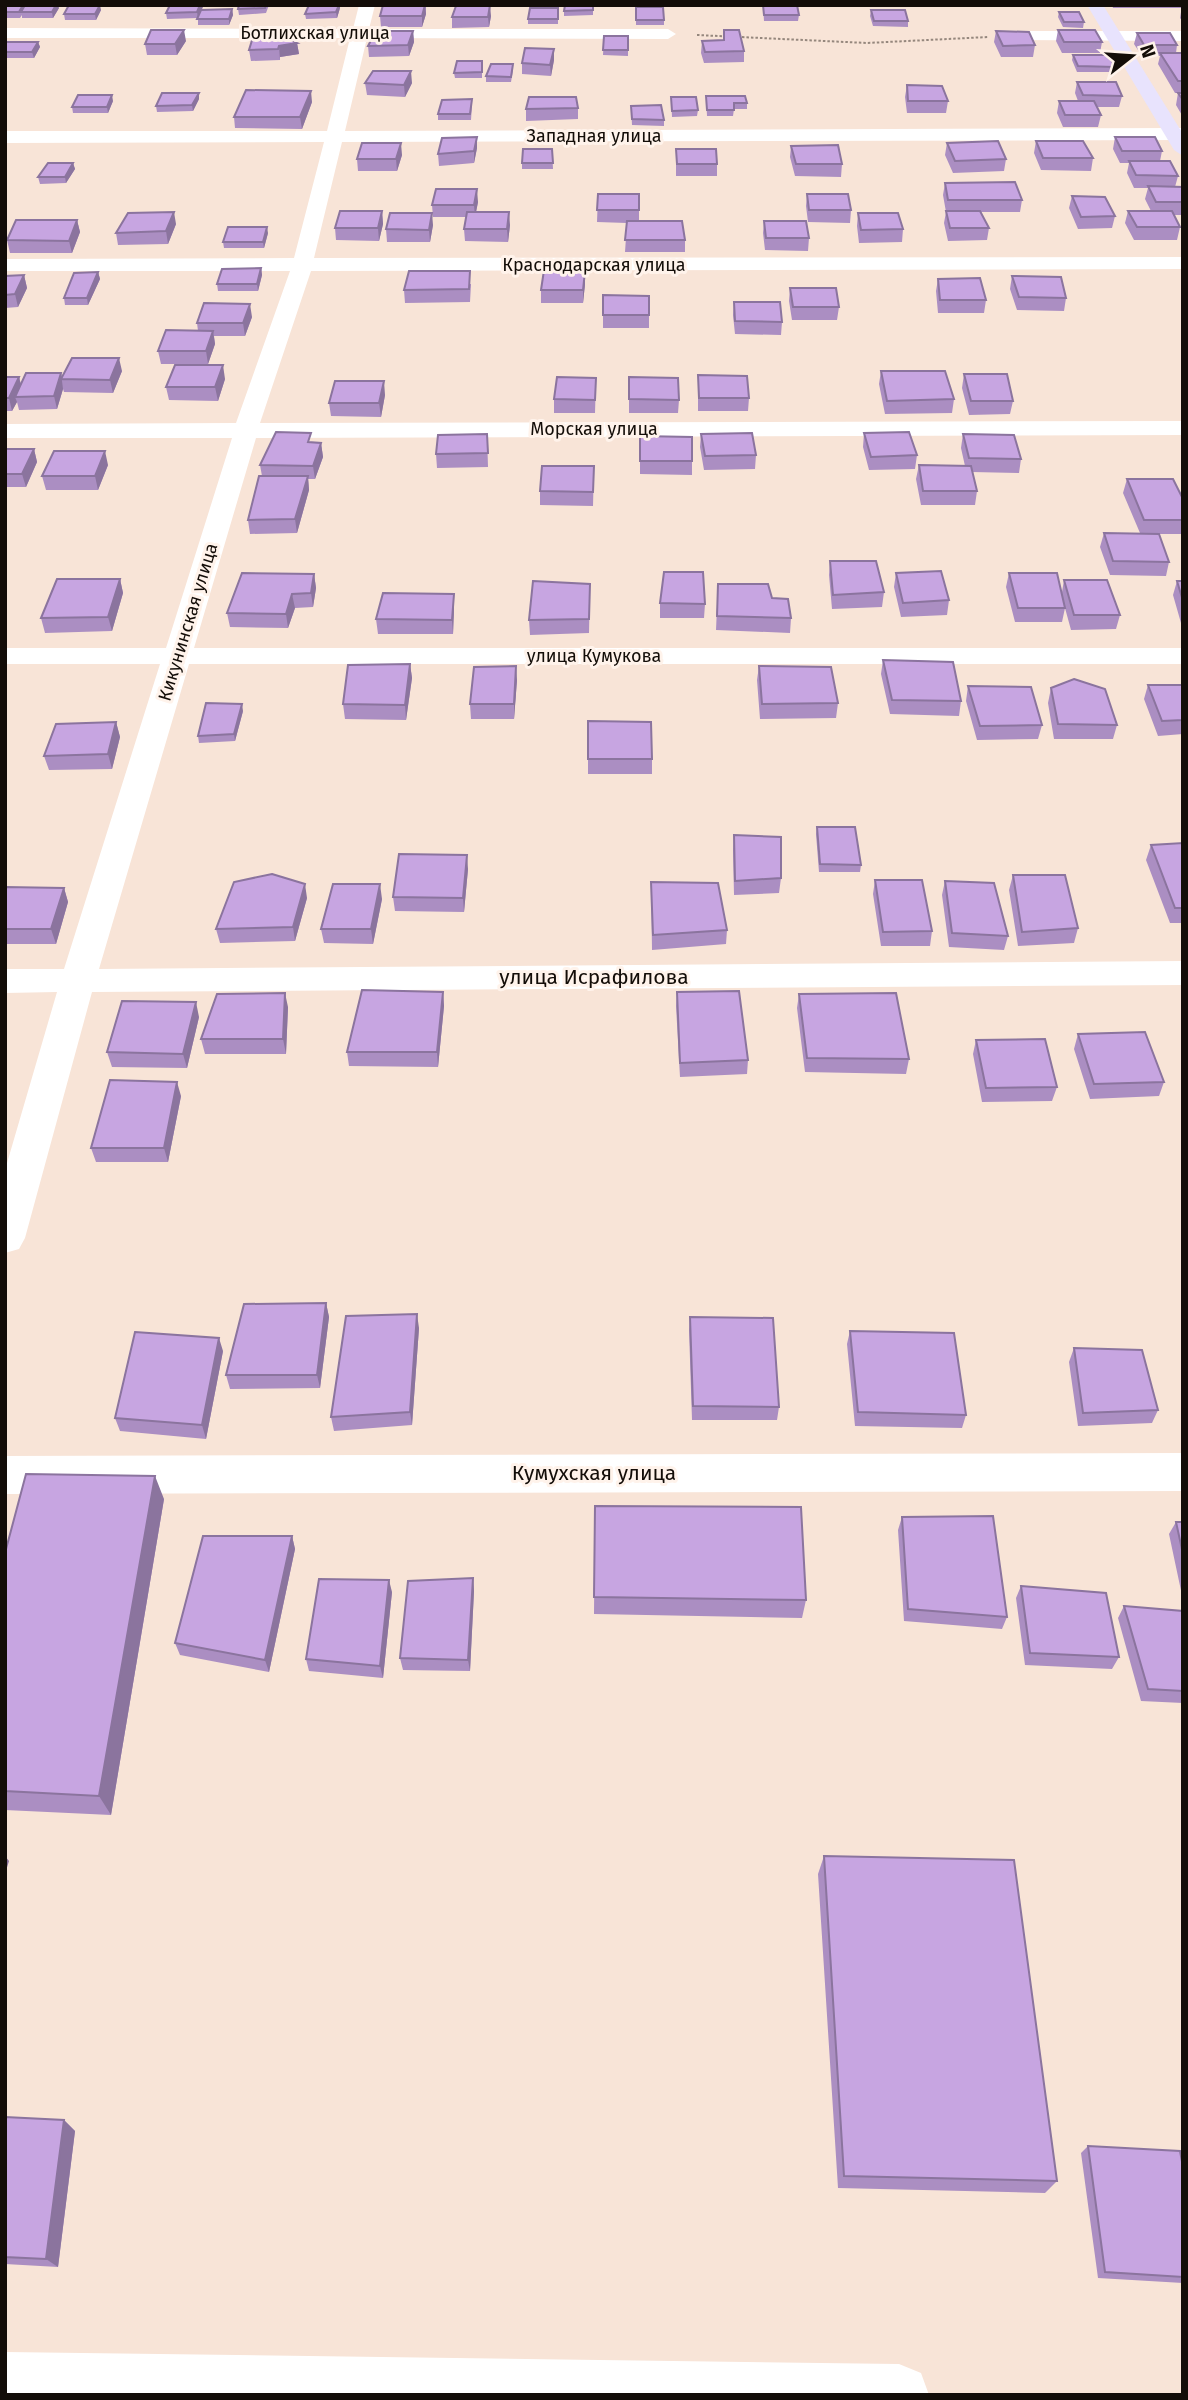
<svg xmlns="http://www.w3.org/2000/svg" width="1188" height="2400" font-family="'Fira Sans',sans-serif">
<style>
.lines{fill:none;stroke-linecap:round;stroke-linejoin:round}
.path{stroke:#95877d;stroke-width:2;stroke-dasharray:2.5 2;stroke-linecap:butt}
.street{fill:#fff;fill-rule:evenodd}
.secondary{fill:#e8e3fd;fill-rule:evenodd}
.wall{fill:#ab8ec2}
.shaded-wall{fill:#8b749e}
.building{fill:#c7a5e1;stroke:#8b749e;stroke-width:2}
.labels{text-anchor:middle;dominant-baseline:central;stroke-width:6;stroke-linejoin:round;paint-order:stroke}
.far-street-label{font-size:18px;fill:#130d08;stroke:#fff3eb}
.street-label{font-size:21px;fill:#130d08;stroke:#fff3eb}
</style>
<rect width="100%" height="100%" fill="#f8e4d7"/>
<g class="lines">
<path class="path" d="M697 35 867 43 988 37"/>
<path class="street" d="M359 5H375L369 29H668L676 34 668 39 367 38 345 131 1183 128V140L342 142 314 258 1183 257V269L311 271 260 423 1183 421V435L256 438 194 648H1183V664H189L99 969 1183 961V985L92 992 25 1238 19 1249 5 1253V1170L57 992 5 993V969H64L160 664H5V648H166L232 438H5V424L236 423 290 271H5V259L294 258 324 142 5 143V131H327L350 38H5V28L353 29Z
M1018 31H1183V41L1012 40V32Z
M1183 1453V1491L5 1494V1456Z
M5 2352 899 2364 921 2373 929 2395H5Z"/>
<path class="secondary" d="M1087 5H1103L1183 134V156L1174 150Z"/>
</g>
<path class="wall" d="M5 5 59 8 53 18H22V15L20 18H5Z
M170 5H202V10L232 9 233 15 229 25H198V18L167 19 166 13Z
M269 5 266 13 239 15 238 9Z
M383 5H426V14L422 27H381L380 16Z
M763 5 799 15 798 21H764Z
M1112 5H1183V8H1113Z
M636 7 664 20V25H636Z
M340 8 337 18 306 19 305 14Z
M558 8V24H528V19Z
M101 10 96 20H65L64 14Z
M593 10V15L564 16V11Z
M871 10 908 21V27L873 26 870 16Z
M1059 12 1084 22 1083 28 1063 27 1058 17Z
M1181 12H1183V22L1180 18Z
M491 16 489 27 452 28V17Z
M1058 30 1102 42 1100 53H1062L1056 41Z
M413 31 414 42 409 56 369 57 368 46Z
M996 31 1035 45 1033 57H1001L994 42Z
M1137 33 1177 45 1176 53H1183V93H1175L1158 64 1160 56H1142L1134 44Z
M604 36H628V56L603 55Z
M186 41 177 55H147L145 44Z
M702 41 744 51V62L704 63 701 53Z
M38 42 40 47 34 58H5V43Z
M297 43 299 54 280 57V60L251 61 249 50Z
M1073 55 1115 67 1113 72H1077L1072 60Z
M554 60 551 76 522 74V63Z
M482 61V78H455L454 73Z
M513 70 511 82H486V76Z
M1077 82 1122 96 1119 107H1097L1101 115 1098 127H1063L1057 113 1059 101H1078L1075 93Z
M365 83H412L405 97 367 95Z
M907 85 948 101 946 113H907L905 97Z
M1178 93H1183V117L1176 105Z
M706 96 747 103V109H734L733 116H707Z
M671 97 698 110 697 116 672 117Z
M199 99 193 111 157 112 156 106Z
M113 101 108 113H73L72 107Z
M312 102 302 129 235 128 234 117Z
M472 105 471 120H438V114Z
M631 106 664 120V126L632 125Z
M578 108V119L526 121V109Z
M477 137V148L474 163 439 166 438 154Z
M1115 137 1162 151 1160 161 1178 176 1175 187H1183V215H1174L1180 227 1177 240H1134L1125 223 1128 211H1151L1145 199 1148 188H1134L1127 173 1129 163H1120L1113 149Z
M1036 141 1093 158 1091 171 1041 170 1034 153Z
M947 143 1006 159 1004 171 953 173 945 155Z
M791 146 842 164 841 177 795 176 790 157Z
M552 149 553 169H522V163Z
M676 149 717 164V176H676Z
M402 155 397 171H358L357 159Z
M73 163 75 169 66 183 40 184 38 177Z
M945 183 1022 200 1020 212H980L989 228 987 240 948 241 944 223 946 212 943 195Z
M598 194H639V221L685 240V252H625L627 223 597 222Z
M807 194 851 210 850 223 808 222 806 206Z
M1072 196 1115 216 1112 228 1078 229 1069 208Z
M478 202 476 212 510 225 508 242 465 241 464 229 466 217H433L432 205Z
M382 211 383 224 379 241 336 240 335 228Z
M858 213 903 229 902 242 859 243 857 226Z
M77 220 80 232 72 253H10L7 240Z
M764 221 809 238 808 251 765 250 763 233Z
M176 224 168 244 118 245 116 233Z
M433 225 430 242H387L386 229Z
M268 233 264 248H224L223 242Z
M261 268 262 275 258 291H218L217 284Z
M585 271V284L583 303H541V290Z
M98 272 100 279 88 305H65L64 298Z
M24 275 27 288 18 307 5 308V276Z
M1012 276 1066 298 1064 311 1017 310 1010 289Z
M938 279 986 300 984 313H938L936 291Z
M471 284 470 302 405 303 404 290Z
M790 288 839 307 837 320H792L789 301Z
M603 295 649 296V328H603Z
M734 302 782 322 781 335 735 334 733 315Z
M252 317 245 336H214L215 344 208 364H161L158 351 198 331 197 323Z
M122 371 113 393 64 392 63 389 57 409 19 410 17 402 12 411H5V377H19L21 384 61 373 62 377Z
M881 371 954 399 952 413 885 414 879 384Z
M964 374 1013 401 1010 414 969 415 962 388Z
M698 375 749 398 748 411H698Z
M629 377 679 400 678 413H629Z
M596 378 595 413H554V399Z
M225 379 218 401 169 400 166 387Z
M385 395 381 417 331 416 329 403Z
M864 433 917 455 915 469 869 470 863 447Z
M487 434 488 467 437 468 436 454Z
M701 434 756 455 755 469 704 470 700 447Z
M963 434 1021 459 1019 473 972 472 977 491 975 505H921L916 479 919 465 965 466 961 448Z
M640 436 692 461V475L640 474Z
M312 443H321L323 457 315 479H308L309 490 297 533 250 534 248 520 262 476 260 465Z
M5 449H34L37 462 26 487H5Z
M108 465 98 490H46L42 476Z
M594 466 593 506 540 505V491Z
M1127 479 1183 499V534H1159L1169 562 1166 576 1110 575 1100 547 1104 533H1140L1123 493Z
M830 561 884 592 882 607 832 609 829 575Z
M896 573 949 600 947 615 901 617 894 587Z
M1009 573 1062 592 1064 580 1120 615 1116 629 1071 630 1065 608 1062 622H1015L1006 587Z
M314 574 316 588 313 607 295 608 288 628 230 627 227 613Z
M120 579 123 593 112 631 45 633 41 618Z
M1177 581H1183V630L1173 595Z
M590 584 589 633 530 635 529 620Z
M718 584 772 598 791 618 790 633 716 630Z
M454 594V608L453 634H378L376 619Z
M660 603 705 604 704 618H660Z
M883 660 961 701 959 716 890 714 881 674Z
M410 664 412 678 406 720 345 719 343 704Z
M759 666 838 703 836 718 760 719 757 680Z
M517 680 514 719H471L470 704Z
M1148 685H1183V734L1158 736 1144 699Z
M968 686 1042 725 1038 739 977 740 966 701Z
M1051 688 1117 725 1113 739H1054L1048 703Z
M243 711 235 741 199 743 198 736Z
M588 721 652 759V774H588Z
M116 722 120 737 112 769 49 770 44 756Z
M817 827 861 865 860 872H819L816 834Z
M734 835 781 878 779 893 734 895 733 850Z
M1183 843V923H1170L1146 860 1151 845Z
M468 869 464 912 395 911 393 897Z
M1013 875 1078 928 1074 943 1018 946 1009 890Z
M875 880 932 931 930 946H881L873 894Z
M945 881 1008 936 1004 950 949 947 942 895Z
M651 882 727 930 726 944 652 950Z
M5 887 64 888 68 902 56 944H5Z
M307 898 295 941 220 943 216 929Z
M382 899 373 944 324 943 321 929Z
M443 992 444 1006 438 1067 349 1066 347 1052Z
M677 992 748 1060 747 1074 680 1077 676 1006Z
M799 994 909 1059 906 1074 805 1072 797 1008Z
M288 1007 286 1054H205L201 1039Z
M199 1017 187 1068 112 1067 107 1052Z
M1078 1034 1164 1082 1159 1096 1090 1099 1074 1049Z
M976 1040 1057 1087 1052 1101 982 1102 973 1054Z
M181 1096 168 1162H96L91 1148Z
M326 1303 329 1317 320 1388 230 1389 226 1375Z
M690 1317 779 1407 777 1420H692L689 1330Z
M419 1328 412 1425 334 1431 331 1417Z
M850 1331 966 1415 962 1428 855 1426 847 1344Z
M1074 1348 1158 1410 1152 1423 1078 1426 1069 1362Z
M223 1351 206 1439 120 1431 115 1418Z
M164 1499 111 1815 5 1810V1553Z
M595 1506 806 1600 802 1618 594 1614Z
M902 1517 1007 1617 1002 1629 904 1621 898 1530Z
M1176 1522H1183V1600L1169 1534Z
M292 1536 295 1549 269 1672 180 1655 175 1643Z
M473 1578 474 1591 470 1671 403 1670 400 1658Z
M1021 1586 1119 1657 1112 1669 1025 1665 1016 1598Z
M392 1592 383 1678 309 1671 306 1659Z
M1124 1606 1183 1611V1703L1141 1701 1118 1618Z
M824 1856 1057 2181 1045 2193 838 2188 818 1874Z
M5 2117 64 2120 75 2131 58 2267 5 2264Z
M1088 2146 1183 2167V2283L1098 2278 1081 2153Z"/>
<path class="shaded-wall" d="M56 5H58L59 8 53 18 52 12Z
M100 5 101 10 96 20 95 14Z
M200 5H202L203 7 198 18 197 12Z
M339 5H340V8L337 18 336 12Z
M425 5 426 14 422 27V16Z
M490 5 491 16 489 27 488 17Z
M232 9 233 15 229 25V19Z
M184 30 186 41 177 55 175 44Z
M413 31 414 42 409 56 408 45Z
M38 42 40 47 34 58 32 52Z
M297 43 299 54 280 57V60L279 46Z
M554 49V60L551 76 550 65Z
M411 71 412 83 405 97 404 85Z
M311 91 312 102 302 129 300 117Z
M199 93V99L193 111 192 105Z
M112 95 113 101 108 113 107 107Z
M477 137V148L474 163V151Z
M401 143 402 155 397 171 396 159Z
M73 163 75 169 66 183 65 177Z
M477 189 478 202 475 217 474 205Z
M382 211 383 224 379 241 378 228Z
M174 212 176 224 168 244 166 231Z
M509 212 510 225 508 242 507 229Z
M432 213 433 225 430 242 429 230Z
M77 220 80 232 72 253 69 241Z
M267 227 268 233 264 248 263 242Z
M261 268 262 275 258 291 257 284Z
M585 271V284L583 303V290Z
M98 272 100 279 88 305 87 298Z
M24 275 27 288 18 307 15 294Z
M250 304 252 317 245 336 243 323Z
M213 331 215 344 208 364 206 351Z
M119 358 122 371 113 393 110 380Z
M223 365 225 379 218 401 215 387Z
M61 373 63 389 57 409 54 396Z
M19 377 22 390 15 397 17 402 12 411 9 398Z
M384 381 385 395 381 417 379 403Z
M321 443 323 457 315 479 313 466Z
M34 449 37 462 26 487 22 474Z
M105 451 108 465 98 490 95 476Z
M308 476 309 490 297 533 295 519Z
M314 574 316 588 313 607 311 593Z
M120 579 123 593 112 631 108 617Z
M292 594 295 608 288 628 286 614Z
M454 594V608L453 634 452 620Z
M410 664 412 678 406 720 405 705Z
M516 666 517 680 514 719V704Z
M242 704 243 711 235 741 234 734Z
M116 722 120 737 112 769 108 754Z
M467 855 468 869 464 912 463 898Z
M305 884 307 898 295 941 293 927Z
M380 884 382 899 373 944 371 929Z
M64 888 68 902 56 944 51 929Z
M443 992 444 1006 438 1067 437 1052Z
M285 993 288 1007 286 1054 283 1039Z
M196 1002 199 1017 187 1068 183 1054Z
M177 1082 181 1096 168 1162 164 1148Z
M326 1303 329 1317 320 1388 317 1375Z
M417 1314 419 1328 412 1425 410 1412Z
M219 1338 223 1351 206 1439 202 1425Z
M155 1476 164 1499 111 1815 99 1796Z
M292 1536 295 1549 269 1672 265 1660Z
M473 1578 474 1591 470 1671 468 1660Z
M389 1580 392 1592 383 1678 380 1666Z
M5 1856 9 1861 5 1874Z
M64 2120 75 2131 58 2267 46 2259Z"/>
<path class="building" d="M5 5H23L19 12H5Z
M25 5H56L52 12H21Z
M69 5H100L95 14H64Z
M170 5H200L197 12 166 13Z
M239 5H266L265 8 238 9Z
M309 5H339L336 12 305 14Z
M383 5H425L422 16H380Z
M490 5 488 17H452L456 6Z
M565 5H593V10L564 11Z
M763 5H797L799 15H764Z
M636 7H663L664 20H636Z
M530 8H558V19H528Z
M232 9 229 19H197L201 10Z
M871 10H905L908 21H874Z
M1059 12H1079L1084 22H1064Z
M151 30H184L175 44H145Z
M724 30H739L744 51 705 52 702 41 724 40Z
M1058 30H1095L1102 42H1064Z
M376 31H413L408 45 368 46Z
M996 31 1029 32 1035 45 1003 46Z
M1137 33H1170L1177 45H1144Z
M280 36 297 43 279 46 278 49 249 50 253 37Z
M604 36H628V50H603Z
M6 42H38L32 52H5Z
M525 48 554 49 550 65 522 63Z
M1160 53H1183V81H1178Z
M1073 55H1109L1115 67 1078 66Z
M457 61H482V72L454 73Z
M491 64H513L511 77 486 76Z
M373 71H411L404 85 365 83Z
M1077 82H1116L1122 96 1083 95Z
M907 85 942 86 948 101H908Z
M246 90 311 91 300 117H234Z
M162 93H199L192 105 156 106Z
M1178 93H1183V100Z
M78 95H112L107 107H72Z
M706 96H745L747 103H734V110H707Z
M529 97H576L578 108 526 109Z
M671 97H696L698 110 672 111Z
M472 99 470 114H438L442 100Z
M1059 101H1094L1101 115H1065Z
M661 105 664 120 632 119 631 106Z
M477 137 474 151 438 154 442 138Z
M1115 137H1155L1162 151H1122Z
M998 141 1006 159 955 161 947 143Z
M1036 141H1083L1093 158H1043Z
M362 143H401L396 159H357Z
M838 145 842 164H796L791 146Z
M523 149H552L553 163H522Z
M676 149H716L717 164H677Z
M1129 161H1170L1178 176 1136 175Z
M48 163H73L65 177H38Z
M1015 182 1022 200H948L945 183Z
M1148 186 1183 187V202H1156Z
M436 189H477L474 205H432Z
M598 194H639V210H597Z
M807 194H848L851 210H809Z
M1072 196 1105 197 1115 216 1081 217Z
M340 211H382L378 228H335Z
M946 211H980L989 228H950Z
M1128 211H1172L1180 227H1137Z
M174 212 166 231 116 233 128 213Z
M467 212H509L507 229H464Z
M390 213H432L429 230 386 229Z
M858 213H898L903 229 861 230Z
M16 220H77L69 241 7 240Z
M627 221H682L685 240H625Z
M764 221H806L809 238H766Z
M228 227H267L263 242H223Z
M261 268 257 284H217L222 269Z
M544 270 585 271 583 290H541Z
M409 271H470L469 289 404 290Z
M98 272 87 298H64L74 273Z
M24 275 15 294 5 295V276Z
M1012 276 1061 277 1066 298 1019 297Z
M980 278 986 300H940L938 279Z
M790 288H836L839 307H793Z
M603 295 649 296V315H603Z
M734 302H780L782 322 735 321Z
M204 303 250 304 243 323H197Z
M166 330 213 331 206 351H158Z
M72 358H119L110 380 61 379Z
M175 365H223L215 387H166Z
M881 371H945L954 399 887 401Z
M26 373H61L54 396 15 397Z
M964 374H1007L1013 401H971Z
M698 375 747 376 749 398H699Z
M5 377H19L9 398H5Z
M557 377 596 378 595 400 554 399Z
M629 377 678 378 679 400 629 399Z
M335 381H384L379 403H329Z
M276 432 311 433 308 442 321 443 313 466 260 465Z
M909 432 917 455 871 457 864 433Z
M752 433 756 455 705 456 701 434Z
M487 434 488 453 436 454 438 435Z
M963 434 1014 435 1021 459 969 458Z
M640 436 692 437V461H640Z
M5 449H34L22 474H5Z
M54 451H105L95 476H42Z
M919 465 971 466 977 491H923Z
M542 466H594L593 492 540 491Z
M259 476H308L295 519 248 520Z
M1127 479H1173L1183 499V520H1144Z
M1104 533 1159 534 1169 562 1113 561Z
M830 561H876L884 592 833 595Z
M941 571 949 600 903 603 896 573Z
M664 572H703L705 604 660 603Z
M242 573 314 574 311 593 292 594 286 614 227 613Z
M1009 573H1057L1065 608H1018Z
M57 579H120L108 617 41 618Z
M1064 580H1107L1120 615H1074Z
M533 581 590 584 589 619 529 620Z
M1177 581H1183V601Z
M718 584H768L772 598 788 599 791 618 717 616Z
M383 593 454 594 452 620 376 619Z
M883 660 953 662 961 701 892 700Z
M410 664 405 705 343 704 348 665Z
M516 666 514 704H470L474 667Z
M759 666 831 667 838 703 762 704Z
M1074 679 1105 689 1117 725 1058 724 1051 688Z
M1148 685H1183V720L1162 721Z
M968 686 1031 687 1042 725 980 726Z
M206 703 242 704 234 734 198 736Z
M588 721 651 722 652 759H588Z
M116 722 108 754 44 756 56 724Z
M817 827H855L861 865 820 864Z
M734 835 781 837V878L735 881Z
M1183 843V908H1175L1151 845Z
M399 854 467 855 463 898 393 897Z
M272 874 305 884 293 927 216 929 234 882Z
M1013 875H1065L1078 928 1022 932Z
M875 880H922L932 931 883 932Z
M945 881 994 883 1008 936 952 933Z
M651 882 718 883 727 930 653 935Z
M333 884H380L371 929H321Z
M5 887 64 888 51 929H5Z
M362 990 443 992 437 1052H347Z
M739 991 748 1060 680 1063 677 992Z
M285 993 283 1039H201L217 994Z
M896 993 909 1059 807 1058 799 994Z
M122 1001 196 1002 183 1054 107 1052Z
M1145 1032 1164 1082 1094 1084 1078 1034Z
M1045 1039 1057 1087 986 1088 976 1040Z
M110 1080 177 1082 164 1148H91Z
M326 1303 317 1375H226L244 1304Z
M417 1314 410 1412 331 1417 346 1316Z
M690 1317 773 1318 779 1407 693 1406Z
M850 1331 954 1333 966 1415 858 1412Z
M135 1332 219 1338 202 1425 115 1418Z
M1074 1348 1142 1350 1158 1410 1083 1413Z
M26 1474 155 1476 99 1796 5 1791V1553Z
M595 1506 801 1507 806 1600 594 1597Z
M993 1516 1007 1617 908 1609 902 1517Z
M1176 1522H1183V1554Z
M203 1536H292L265 1660 175 1643Z
M473 1578 468 1660 400 1658 408 1581Z
M319 1579 389 1580 380 1666 306 1659Z
M1021 1586 1106 1593 1119 1657 1030 1653Z
M1124 1606 1183 1611V1691L1148 1689Z
M824 1856 1014 1860 1057 2181 844 2176Z
M5 2117 64 2120 46 2259 5 2257Z
M1088 2146 1180 2151 1183 2167V2277L1105 2272Z"/>
<g class="labels">
<g class="far-street-label">
<text x="315" y="33">Ботлихская улица</text>
<text x="594" y="136">Западная улица</text>
<text x="594" y="265">Краснодарская улица</text>
<text x="594" y="429">Морская улица</text>
<text transform="translate(188 622) rotate(-73)">Кикунинская улица</text>
<text x="594" y="656">улица Кумукова</text>
</g>
<g class="street-label">
<text x="594" y="977">улица Исрафилова</text>
<text x="594" y="1473">Кумухская улица</text>
</g>
</g>
<rect width="1188" height="2400" fill="none" stroke="#130d08" stroke-width="14"/>
<g transform="translate(1132 56) rotate(73)" stroke="#fff3eb" stroke-width="5" paint-order="stroke">
<path d="M0-5L12 26L0 18L-12 26Z" fill="#130d08"/>
<text y="-10" font-size="19" font-weight="bold" text-anchor="middle" fill="#130d08">N</text>
</g>
</svg>
